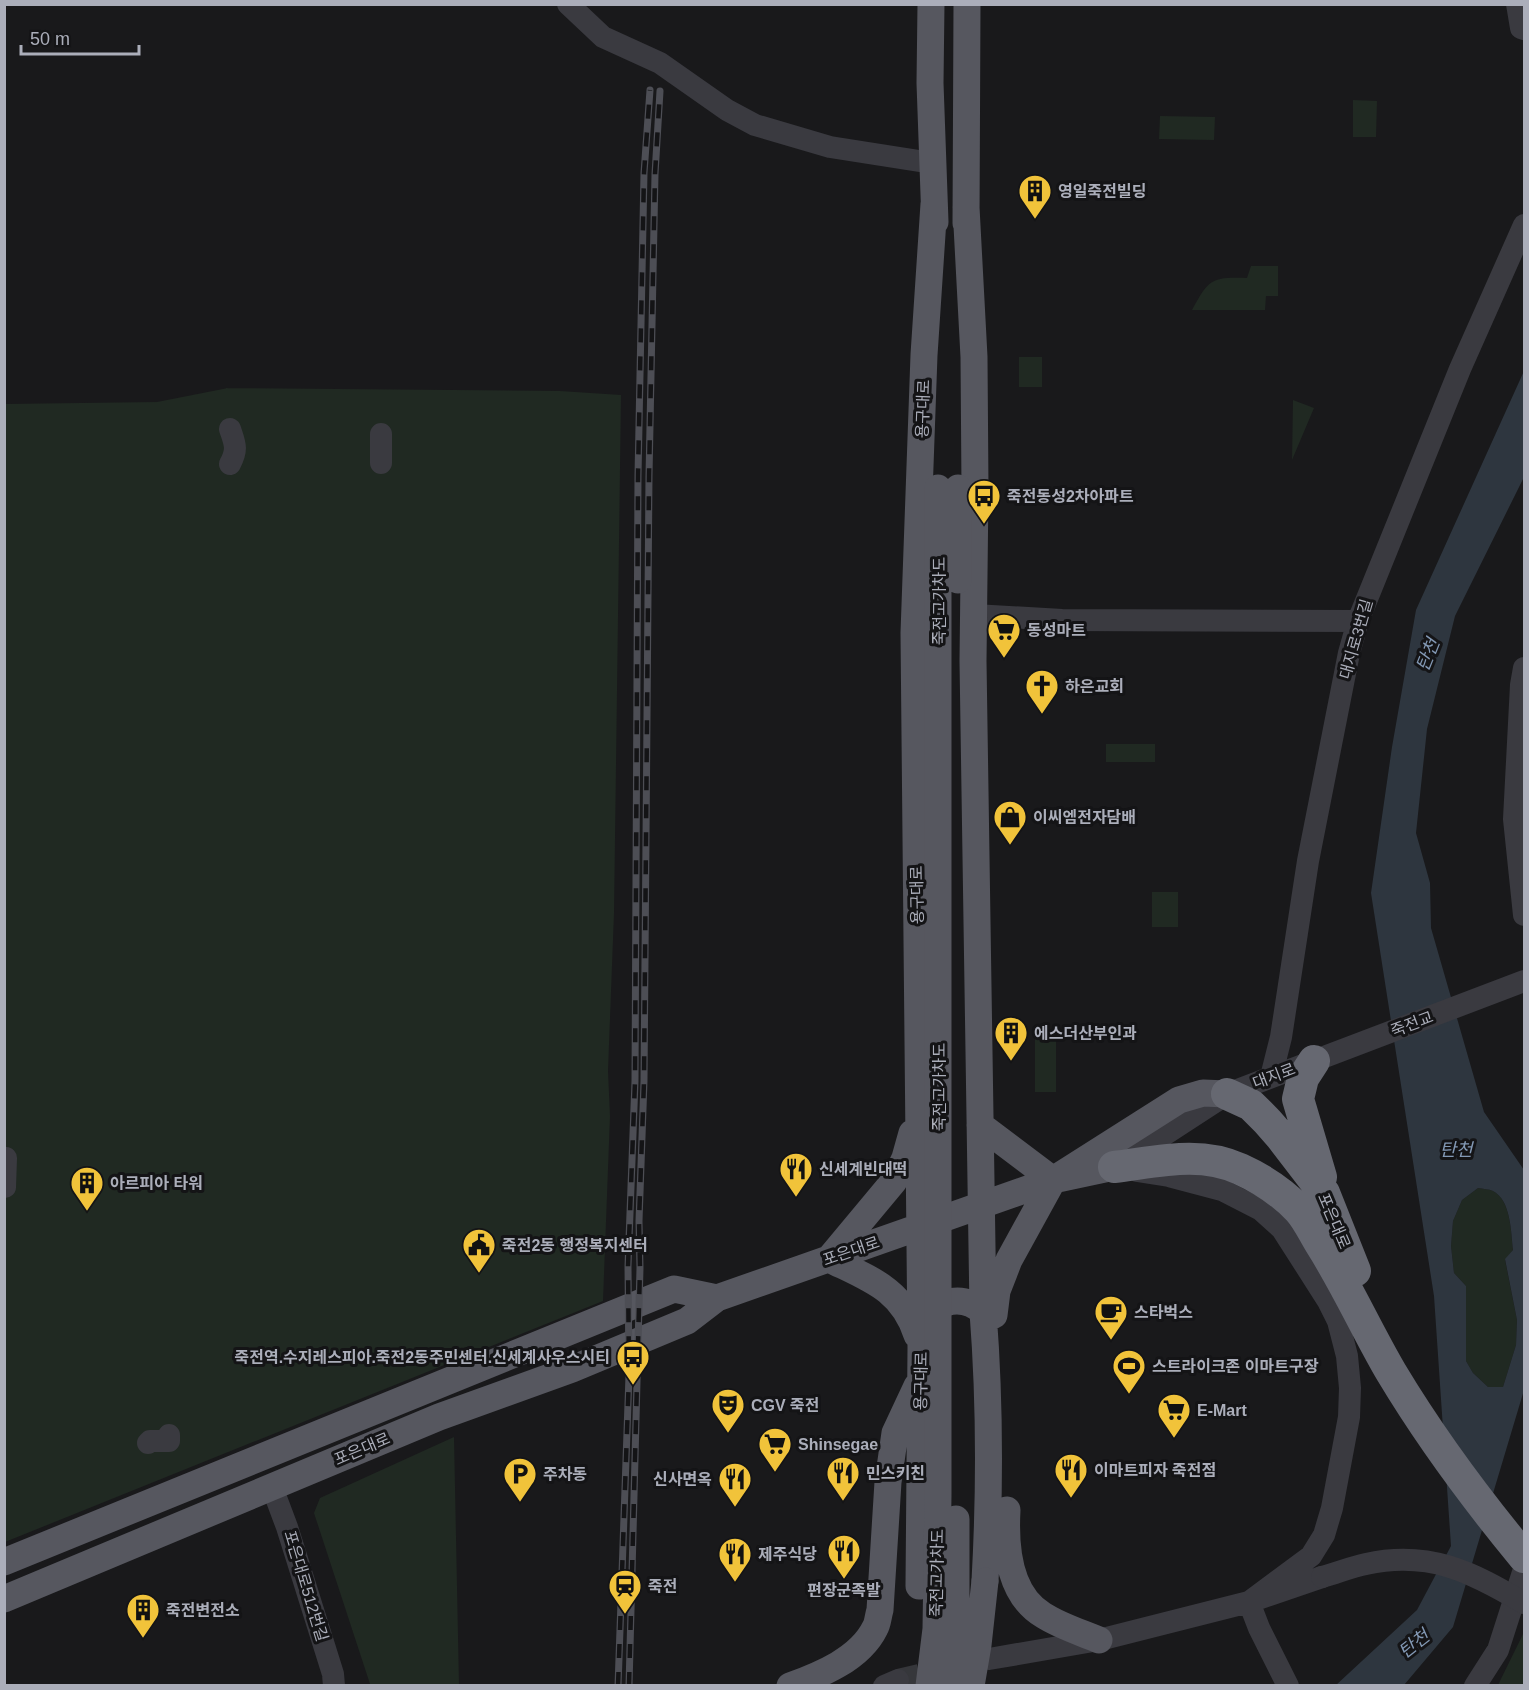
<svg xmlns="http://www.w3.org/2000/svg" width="1529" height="1690" font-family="Helvetica,'Noto Sans KR',sans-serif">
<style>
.green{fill:#202922}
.water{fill:#2e363f;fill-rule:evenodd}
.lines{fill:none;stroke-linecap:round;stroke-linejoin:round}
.minor-tunnel{stroke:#36373b;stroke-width:22;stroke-dasharray:22 11;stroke-linecap:butt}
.minor{stroke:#3a3a40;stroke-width:22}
.major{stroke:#56575f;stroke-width:27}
.highway{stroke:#666871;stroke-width:32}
.rail-casing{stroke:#4d4e55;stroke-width:7}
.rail{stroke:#141416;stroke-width:4.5;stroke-dasharray:14;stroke-linecap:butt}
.minor-bridge{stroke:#3a3a40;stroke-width:22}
.major-bridge{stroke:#56575f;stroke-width:27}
.labels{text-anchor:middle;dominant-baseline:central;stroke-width:6;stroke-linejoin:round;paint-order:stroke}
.poi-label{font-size:16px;font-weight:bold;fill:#abaeba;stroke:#141416;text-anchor:start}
.street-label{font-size:16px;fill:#abaeba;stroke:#141416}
.water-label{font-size:18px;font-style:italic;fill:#8399b5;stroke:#141416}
</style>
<rect width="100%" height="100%" fill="#19191b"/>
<path class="green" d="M1353 100 1377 101 1376 137H1353Z
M1160 116 1215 117 1214 140 1159 139Z
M1251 266H1278V296H1266L1265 310H1192C1209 279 1211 277 1247 278Z
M1019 357H1042V387H1019Z
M225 388 560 391 621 395 614 913 608 1071 610 1116 603 1301 5 1542V404L157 402 228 388Z
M1293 400 1314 408 1292 460Z
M1155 744V762H1106V744Z
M1152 892H1178V927H1152Z
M1035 1039H1056V1092H1035Z
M1478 1188C1483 1189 1489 1189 1493 1191 1511 1200 1511 1233 1513 1250L1505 1260 1517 1320 1516 1345 1503 1387H1488L1473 1373 1466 1361V1286L1454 1273 1451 1246 1453 1221 1462 1200Z
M454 1437 459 1685H373L370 1684 314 1513 320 1498Z
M1524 1632V1685H1498Z"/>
<path class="water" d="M1524 371V477L1455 616 1427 729 1416 833 1430 883 1431 928 1484 1112 1524 1170V1390L1453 1627 1404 1685 1335 1686 1417 1610 1451 1546 1434 1296 1371 893 1392 747 1416 610ZM1478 1188C1483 1189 1489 1189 1493 1191 1511 1200 1511 1232 1513 1250L1505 1259 1517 1320 1516 1345 1503 1387H1488L1473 1373 1466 1361V1286L1454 1273 1451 1246 1453 1221 1462 1200Z"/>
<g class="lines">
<path class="minor-tunnel" d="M898 1680 946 1669"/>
<path class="minor" d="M568 4 603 37 660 63 727 110 755 125 830 147 932 163
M1517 4 1521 28 1524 29
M230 429C235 444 238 449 230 464
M381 434V463
M974 615 1062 620 1358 621
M1524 668 1521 685 1514 819 1524 915
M1271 1077 1281 1037 1308 861 1349 653 1358 621 1460 369 1524 225
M1121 1163 1227 1094 1524 981
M1137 1171 1169 1176 1222 1190 1261 1210 1282 1229 1328 1301 1338 1321 1347 1356 1350 1388 1349 1417 1332 1508 1324 1535 1311 1556 1249 1602
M5 1187 6 1158
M148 1443 150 1441H169V1435
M272 1487 287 1527 333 1674 334 1686
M1249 1602 1259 1628 1288 1686
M989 1659 1099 1640 1249 1602 1322 1577
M884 1686 898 1680
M1475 1686 1498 1650 1524 1569"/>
<path class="major" d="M931 4 930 83 935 222
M966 207 974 357 975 489 973 661 983 1312C990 1402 990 1491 985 1581
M966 223 967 4
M980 1125 1053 1180
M912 1133 905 1158 894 1181 829 1259C870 1279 902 1289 917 1335
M994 1315 997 1291 1009 1260 1053 1180 1179 1100 1203 1093 1227 1094
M923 1320C938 1299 964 1294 983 1312
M1007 1510C1005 1546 1008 1594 1043 1615 1060 1626 1080 1632 1099 1640
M4 1562 674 1289 717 1298
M919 1586 921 1348 914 633 924 355 934 204
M4 1599 439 1417 572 1369 687 1321 717 1298 1053 1180 1114 1167
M790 1686C820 1675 860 1659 875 1628 878 1623 878 1616 880 1610L888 1482 895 1433 917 1386"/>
<path class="highway" d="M1314 1061 1303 1078 1298 1099 1321 1177
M1227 1094 1251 1105 1267 1121 1281 1137 1324 1193 1355 1271
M1114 1167C1156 1162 1200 1150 1240 1169 1262 1179 1282 1192 1299 1210 1308 1220 1314 1234 1321 1245 1347 1286 1367 1331 1391 1372 1430 1437 1476 1499 1524 1557"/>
<g class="rail-casing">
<path id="rail" d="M618 1686 629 1375 628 1266 635 1081 638 476 644 173 650 90
M629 1686 640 1268 639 1221 644 1081 649 476 655 174 660 91"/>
</g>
<use href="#rail" class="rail"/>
<path class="minor-bridge" d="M1322 1577C1337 1573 1351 1567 1366 1564 1429 1550 1472 1572 1524 1603"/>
<path class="major-bridge" d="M958 580V488
M929 1686 936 1629 938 1495V488
M952 1686 956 1631V1519
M971 1686 978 1645 985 1581"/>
</g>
<defs>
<g id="building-pin" transform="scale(1.725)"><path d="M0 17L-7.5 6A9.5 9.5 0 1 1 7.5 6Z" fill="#f1c33a" stroke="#141416"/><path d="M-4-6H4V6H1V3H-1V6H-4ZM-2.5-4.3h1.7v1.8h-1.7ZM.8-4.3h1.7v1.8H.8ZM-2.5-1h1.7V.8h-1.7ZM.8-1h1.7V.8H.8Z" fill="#111"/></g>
<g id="bus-pin" transform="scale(1.725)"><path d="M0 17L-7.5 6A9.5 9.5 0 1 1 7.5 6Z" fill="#f1c33a" stroke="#141416"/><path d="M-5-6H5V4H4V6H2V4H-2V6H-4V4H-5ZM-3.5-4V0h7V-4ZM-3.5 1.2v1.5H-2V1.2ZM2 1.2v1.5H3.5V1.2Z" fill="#111"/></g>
<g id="supermarket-pin" transform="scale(1.725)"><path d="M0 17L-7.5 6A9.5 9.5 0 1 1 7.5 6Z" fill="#f1c33a" stroke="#141416"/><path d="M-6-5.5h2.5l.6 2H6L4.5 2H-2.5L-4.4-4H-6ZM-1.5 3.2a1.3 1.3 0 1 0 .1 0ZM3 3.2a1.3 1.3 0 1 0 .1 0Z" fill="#111"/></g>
<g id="church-pin" transform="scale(1.725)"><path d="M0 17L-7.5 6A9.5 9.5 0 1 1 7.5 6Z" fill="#f1c33a" stroke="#141416"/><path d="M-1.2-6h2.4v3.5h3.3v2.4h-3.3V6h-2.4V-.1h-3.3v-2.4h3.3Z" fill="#111"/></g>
<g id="shop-pin" transform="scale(1.725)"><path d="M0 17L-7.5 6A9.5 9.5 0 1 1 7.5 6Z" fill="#f1c33a" stroke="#141416"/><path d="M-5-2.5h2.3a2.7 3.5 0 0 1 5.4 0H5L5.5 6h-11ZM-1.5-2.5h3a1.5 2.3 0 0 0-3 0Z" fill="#111"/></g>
<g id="restaurant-pin" transform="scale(1.725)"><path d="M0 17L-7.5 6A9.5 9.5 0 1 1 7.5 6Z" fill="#f1c33a" stroke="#141416"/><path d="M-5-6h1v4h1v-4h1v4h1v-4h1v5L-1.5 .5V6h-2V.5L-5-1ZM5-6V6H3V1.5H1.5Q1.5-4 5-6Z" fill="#111"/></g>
<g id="civic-pin" transform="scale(1.725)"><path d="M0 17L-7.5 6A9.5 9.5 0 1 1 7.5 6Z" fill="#f1c33a" stroke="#141416"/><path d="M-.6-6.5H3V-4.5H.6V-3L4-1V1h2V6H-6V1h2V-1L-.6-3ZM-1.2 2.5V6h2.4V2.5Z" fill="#111"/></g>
<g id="cafe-pin" transform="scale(1.725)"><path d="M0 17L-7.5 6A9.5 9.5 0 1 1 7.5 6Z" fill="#f1c33a" stroke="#141416"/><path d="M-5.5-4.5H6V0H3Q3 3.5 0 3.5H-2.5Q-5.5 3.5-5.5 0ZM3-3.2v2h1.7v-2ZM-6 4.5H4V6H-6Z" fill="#111"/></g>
<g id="stadium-pin" transform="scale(1.725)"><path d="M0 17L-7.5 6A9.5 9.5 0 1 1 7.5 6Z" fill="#f1c33a" stroke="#141416"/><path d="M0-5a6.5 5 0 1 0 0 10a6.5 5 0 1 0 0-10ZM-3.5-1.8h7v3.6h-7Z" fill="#111"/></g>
<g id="theatre-pin" transform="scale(1.725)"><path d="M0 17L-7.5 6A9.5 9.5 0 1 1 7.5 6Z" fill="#f1c33a" stroke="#141416"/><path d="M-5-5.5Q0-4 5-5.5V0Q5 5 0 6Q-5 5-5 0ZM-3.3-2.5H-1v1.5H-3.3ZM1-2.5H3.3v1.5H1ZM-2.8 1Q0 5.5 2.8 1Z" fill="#111"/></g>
<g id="parking-pin" transform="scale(1.725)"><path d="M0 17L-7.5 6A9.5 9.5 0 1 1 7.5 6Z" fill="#f1c33a" stroke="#141416"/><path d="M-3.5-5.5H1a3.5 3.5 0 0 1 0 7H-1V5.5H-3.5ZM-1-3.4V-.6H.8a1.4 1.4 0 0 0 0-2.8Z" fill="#111"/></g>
<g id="station-pin" transform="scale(1.725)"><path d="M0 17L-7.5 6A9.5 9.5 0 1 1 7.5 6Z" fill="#f1c33a" stroke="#141416"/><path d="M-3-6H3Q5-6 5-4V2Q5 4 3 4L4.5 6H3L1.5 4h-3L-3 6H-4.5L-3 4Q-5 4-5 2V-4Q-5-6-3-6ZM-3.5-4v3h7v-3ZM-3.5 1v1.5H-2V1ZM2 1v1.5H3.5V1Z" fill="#111"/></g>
</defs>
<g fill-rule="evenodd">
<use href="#building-pin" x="1035" y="191"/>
<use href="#bus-pin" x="984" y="496"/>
<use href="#supermarket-pin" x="1004" y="630"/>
<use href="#church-pin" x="1042" y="686"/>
<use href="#shop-pin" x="1010" y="817"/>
<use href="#building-pin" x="1011" y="1033"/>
<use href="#restaurant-pin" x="796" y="1169"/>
<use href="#building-pin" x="87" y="1183"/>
<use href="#civic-pin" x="479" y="1245"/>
<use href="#cafe-pin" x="1111" y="1312"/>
<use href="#bus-pin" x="633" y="1357"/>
<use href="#stadium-pin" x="1129" y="1366"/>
<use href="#theatre-pin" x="728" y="1405"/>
<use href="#supermarket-pin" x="1174" y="1410"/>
<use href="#supermarket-pin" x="775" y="1444"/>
<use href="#restaurant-pin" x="1071" y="1470"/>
<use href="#restaurant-pin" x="843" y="1473"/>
<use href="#parking-pin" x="520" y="1474"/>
<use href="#restaurant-pin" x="735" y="1479"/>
<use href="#restaurant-pin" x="844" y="1551"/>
<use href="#restaurant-pin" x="735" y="1554"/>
<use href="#station-pin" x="625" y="1586"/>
<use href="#building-pin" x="143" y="1610"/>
</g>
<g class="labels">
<g class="poi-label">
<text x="1058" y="191">영일죽전빌딩</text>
<text x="1007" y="496">죽전동성2차아파트</text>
<text x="1027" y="630">동성마트</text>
<text x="1065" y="686">하은교회</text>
<text x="1033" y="817">이씨엠전자담배</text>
<text x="1034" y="1033">에스더산부인과</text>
<text x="819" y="1169">신세계빈대떡</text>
<text x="110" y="1183">아르피아 타워</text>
<text x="502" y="1245">죽전2동 행정복지센터</text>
<text x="1134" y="1312">스타벅스</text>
<text x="610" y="1357" text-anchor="end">죽전역.수지레스피아.죽전2동주민센터.신세계사우스시티</text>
<text x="1152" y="1366">스트라이크존 이마트구장</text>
<text x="751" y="1405">CGV 죽전</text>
<text x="1197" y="1410">E-Mart</text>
<text x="798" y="1444">Shinsegae</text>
<text x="1094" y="1470">이마트피자 죽전점</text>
<text x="866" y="1473">민스키친</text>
<text x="543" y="1474">주차동</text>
<text x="712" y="1479" text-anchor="end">신사면옥</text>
<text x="758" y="1554">제주식당</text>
<text x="648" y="1586">죽전</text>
<text x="844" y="1590" text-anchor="middle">편장군족발</text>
<text x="166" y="1610">죽전변전소</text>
</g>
<g class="street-label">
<text transform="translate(923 409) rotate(-88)">용구대로</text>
<text transform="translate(939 601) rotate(-90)">죽전고가차도</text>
<text transform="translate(1356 639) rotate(-74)">대지로3번길</text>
<text transform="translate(917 895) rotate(-91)">용구대로</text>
<text transform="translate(1412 1024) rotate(-21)">죽전교</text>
<text transform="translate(1274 1076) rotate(-21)">대지로</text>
<text transform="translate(939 1087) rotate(-90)">죽전고가차도</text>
<text transform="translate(1334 1221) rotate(67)">포은대로</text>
<text transform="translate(851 1251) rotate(-19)">포은대로</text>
<text transform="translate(921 1381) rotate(-89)">용구대로</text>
<text transform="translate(362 1449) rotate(-23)">포은대로</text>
<text transform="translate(937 1573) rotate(-89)">죽전고가차도</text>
<text transform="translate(306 1586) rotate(73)">포은대로512번길</text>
</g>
<g class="water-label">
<text transform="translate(1428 655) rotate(-68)">탄천</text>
<text x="1456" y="1150">탄천</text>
<text transform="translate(1414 1644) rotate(-38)">탄천</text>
</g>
</g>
<rect width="1529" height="1690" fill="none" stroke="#abaeba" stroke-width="12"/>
<path d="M21 45v9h118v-9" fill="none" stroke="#abaeba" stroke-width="3"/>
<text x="30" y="45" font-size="18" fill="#abaeba" stroke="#141416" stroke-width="4.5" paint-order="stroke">50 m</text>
</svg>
